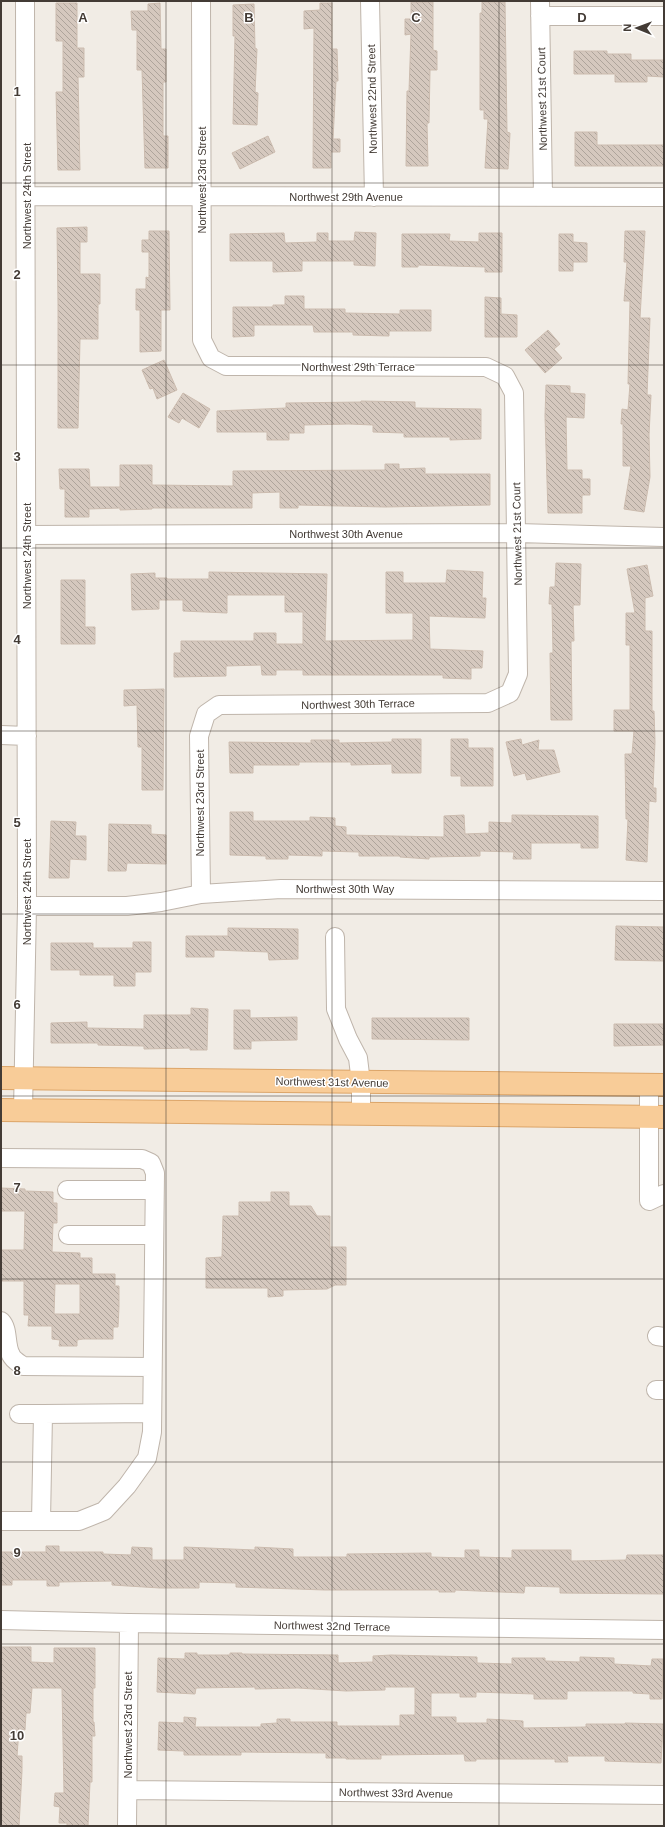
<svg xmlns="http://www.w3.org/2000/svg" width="665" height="1827" font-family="Helvetica,sans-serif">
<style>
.building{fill:url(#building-back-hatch);stroke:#ccbcaf;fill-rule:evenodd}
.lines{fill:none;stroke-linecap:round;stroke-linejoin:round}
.minor-casing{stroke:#bfb5ab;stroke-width:20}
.major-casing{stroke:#dca569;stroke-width:24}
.minor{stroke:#fff;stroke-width:18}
.major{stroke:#f8cc98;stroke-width:22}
.grid{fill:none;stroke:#433b35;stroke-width:1;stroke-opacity:0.55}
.labels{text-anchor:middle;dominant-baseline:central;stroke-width:3;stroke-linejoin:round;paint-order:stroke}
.street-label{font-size:11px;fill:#433b35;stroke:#fff}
.grid-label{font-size:13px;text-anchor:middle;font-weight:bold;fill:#433b35;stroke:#fff;stroke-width:3;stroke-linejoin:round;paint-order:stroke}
</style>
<defs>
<pattern id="building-back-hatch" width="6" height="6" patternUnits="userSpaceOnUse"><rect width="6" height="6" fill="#d5c8be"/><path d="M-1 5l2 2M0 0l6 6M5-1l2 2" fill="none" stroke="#aea49b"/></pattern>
</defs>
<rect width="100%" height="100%" fill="#f1ece5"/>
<path class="building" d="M411 2H433V50L437 51V70H430L429 123H427L428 166H406L407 91H409L411 34 405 35V19H411Z
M482 2H505L507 132 510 133 508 169 485 168 488 119H484V110H480V13H482Z
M56 3H77V48H84V77H78L80 170H58L56 92H63V41H56Z
M160 3 161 49H166V82H163V136H168V168H145L142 70H137V30H132L131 11H148V4Z
M320 3H332V49H337L338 81H336L333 139H340V152H331V168H313L314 28 304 29V11L320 10Z
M254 4 255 48 257 49 255 92 258 93 257 125 233 124 235 36H233V5Z
M574 51H607V54H631V60H664V77L647 76V82H615V74H574Z
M575 132H597V145H664V166H575Z
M268 136 275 152 240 169 232 153Z
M87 227V242H80V274H100V304H98V339H80L78 428H58V304L57 228Z
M149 231H169L170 310H161V351L140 352V310H136V289H146V277L149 278V252H142V240H149Z
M625 231H645L640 318H650L647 395H651L649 435 650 477 644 512 624 509 631 466H623V424H621L622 409 628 410 630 384H628L630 301H624L627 262H624Z
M355 232 376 233 375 266 354 265V261H302V271L273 272V261H230V234L284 233 285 243 317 242V233H328V241H354Z
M479 233H502V272H485V267L418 265V267H402V234H450L449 241 479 242Z
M559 234H573V242L587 243V262H573V271H559Z
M285 296H304V309H345V313L400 314V310H431V331H389V336L353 335V332H314L313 325H254V336L233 337V307H273V305H285Z
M485 297 501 298V314L517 315V337H485Z
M548 330 560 344 554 349 562 358 545 373 525 350Z
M164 360 177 390 157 399 153 388 150 389 142 370Z
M546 385 570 386V393L585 394 584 418 566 417 567 470H582V479H590V495H582V513H548L545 416Z
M183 393 210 409 199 428 182 418 179 423 168 417Z
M361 401 415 402V408L481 409V439L450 440V437H404V433L373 432V425L349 424 304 425V433H289V440H267V432H217V411L286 408V403L361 402Z
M385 464H399V469L425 468V474H490V505L385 507 298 505V508H280V492L252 493V508H152V509L120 510V508L89 509V517H65V489H60L59 469H89L90 487H120V465H152V485L233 486V471L385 470Z
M556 563 581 564 580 605H573L574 641H571L572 720H551L550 653H553L552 604H549L550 587H555Z
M647 565 653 596 645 598V631H652V711H654L655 742 653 788H656V802L649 801 647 862 626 860 628 819H626L625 754H632L634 731H614V710H630V645H626V613H635L627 569Z
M447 570 483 572 482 598H486L485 618 429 616 430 649 483 651 482 668H471V679L443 678V675H303V670H276V675H262L261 665 226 666V676L174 677V653H181V641H254V633H276V644H303V612H285V595H227V613L183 611V600H159V609L132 610 131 574 155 573V578H167V579H209V572L327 574 325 641 413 640V613H386V572H403V583H446Z
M61 580H85V627H95V644H61Z
M164 689 163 790H142V747H138L137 705 124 706V690Z
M392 739H421V773H392V764L351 765V762H299V765H253V773H230L229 742 311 743V740H339V743L392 742Z
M451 739H468V748H493V786H461V776H451Z
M521 739 522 745 539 740 538 750H554L560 772 527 780 525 773 514 776 506 742Z
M230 812H253V821H310V817L335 818V826L346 827V835L444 837V816L464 815 465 834 489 833V822L512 823V815L598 816V848H581V843H531V859H513L514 852 480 851V856L429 857V859L400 857V856H359V852L322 851V856L288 855V859H266V856L230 855Z
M51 821 76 822 75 836H86V860L70 859 69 878H49Z
M109 824 151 825V834L166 835V864L127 863 126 871H108Z
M616 926 664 927V961L615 960Z
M228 928 298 929V959L269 960 268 952 214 950V957H186V936H228Z
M133 942H151V972H135V986H114V975H80V970H51V943H93V948H133Z
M191 1008 208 1009 207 1050H190V1048L144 1049V1046L98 1045V1043H51V1023L87 1022V1028L144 1029V1015H191Z
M234 1010H250V1018L297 1017V1040L251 1041V1049H234Z
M372 1018H469V1040L372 1039Z
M614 1024H664V1045L614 1046Z
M1 1188 25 1189V1191L53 1192V1203H57V1223H53L52 1252 80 1253V1258H92V1274H115V1286H119V1307L118 1327H113V1339H83L77 1340V1346H59L60 1340 52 1339V1326H28L29 1315H24V1281H1V1250H24L25 1211H1ZM55 1284H80V1314H54Z
M271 1192H289V1206H311L317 1216H330V1247H346V1285H335L327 1289 283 1290V1296L268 1297V1288H206V1258L222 1257 223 1216H239V1202H271Z
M46 1546H59V1552H103V1554L131 1555 132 1547 152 1548V1560H184V1547L255 1550V1547L293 1549V1557H347V1554L431 1553V1557L465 1558V1550H479V1557L512 1558V1550H571V1561L626 1560 627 1555H664V1594L560 1593V1587L525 1586 524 1593 455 1590V1592H439V1590H325L236 1587V1583L199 1582V1588H160L112 1585V1581L59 1582V1586H47V1580H12V1585H1V1552H46Z
M1 1647H31V1662L54 1663V1648H95V1688H93V1722H94L95 1736H92V1782H90L88 1826H67V1823H59L60 1807 54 1806 55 1793H64L62 1688H32L30 1713H26L25 1730 19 1729 17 1756H22V1771L19 1826H1Z
M185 1653H197V1655H230V1653H242V1654L338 1655V1663L373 1662V1656L391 1655 477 1657V1663L512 1664V1658H545V1661L580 1662V1657L614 1658V1664L651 1666 652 1659H663L662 1699H650V1694L633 1693V1691H567V1699H534V1694L476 1692V1697H460V1693H431V1717H456V1723H487V1719L523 1721V1728L586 1727V1724H625V1723L663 1724 661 1763 605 1761V1756H567L568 1762H555V1759H476V1761H465L464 1754 381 1755V1759H346V1758H326V1753L241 1752V1755H184V1751L158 1750 159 1722 184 1723V1717L196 1718 195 1727H261V1724L277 1723V1719H290V1722H337V1726H400V1715H415V1687H385V1690L346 1691 298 1688 255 1689V1687L196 1688 195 1694 157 1692 158 1658 185 1659Z"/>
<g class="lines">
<g class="minor-casing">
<path id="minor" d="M370 1 374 197
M540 1 543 197
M540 16H664
M27 196 664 197
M27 535 517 533 664 537
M1 735 27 736
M201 894 199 736 206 714 219 705 488 703 510 693 518 674 514 393 505 376 486 367 226 366 211 358 202 340 201 1
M27 906H127L161 902 201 894 281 889 664 891
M335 937 336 1009 348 1039 358 1058 361 1083V1115
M649 1085V1201L664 1194
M23 1111 27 906 25 1
M1 1158 142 1159 151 1163 155 1173 152 1432 147 1458 127 1486 104 1511 79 1521H1
M67 1190H154
M68 1235H154
M1 1321C9 1329 5 1345 11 1355 13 1360 19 1363 23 1366L152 1367
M657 1336 664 1337
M656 1390H664
M19 1414H43
M41 1521 43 1414 152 1413
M1 1620 129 1623 664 1630
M128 1790 664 1795
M127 1826 129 1623"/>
</g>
<g class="major-casing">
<path id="major" d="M1 1078 664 1085
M1 1110 664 1117"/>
</g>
<use href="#minor" class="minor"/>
<use href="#major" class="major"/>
</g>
<path class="grid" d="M166 1V1826M332 1V1826M499 1V1826M1 183H664M1 365H664M1 548H664M1 731H664M1 914H664M1 1096H664M1 1279H664M1 1462H664M1 1644H664"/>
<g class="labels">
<g class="street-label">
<text transform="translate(372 99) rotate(-91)">Northwest 22nd Street</text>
<text transform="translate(542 99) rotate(-91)">Northwest 21st Court</text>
<text transform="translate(202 180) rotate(-90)">Northwest 23rd Street</text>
<text transform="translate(27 196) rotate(-90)">Northwest 24th Street</text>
<text x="346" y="197">Northwest 29th Avenue</text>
<text x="358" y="367">Northwest 29th Terrace</text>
<text x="346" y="534">Northwest 30th Avenue</text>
<text transform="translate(517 534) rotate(-91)">Northwest 21st Court</text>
<text transform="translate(27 556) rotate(-90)">Northwest 24th Street</text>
<text transform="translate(358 704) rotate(-1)">Northwest 30th Terrace</text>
<text transform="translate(200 803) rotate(-90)">Northwest 23rd Street</text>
<text x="345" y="889">Northwest 30th Way</text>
<text transform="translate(27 892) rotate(-90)">Northwest 24th Street</text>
<text transform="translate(332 1082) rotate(1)">Northwest 31st Avenue</text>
<text transform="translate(332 1626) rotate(1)">Northwest 32nd Terrace</text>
<text transform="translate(128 1725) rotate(-90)">Northwest 23rd Street</text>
<text transform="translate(396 1793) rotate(1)">Northwest 33rd Avenue</text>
</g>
</g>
<g class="grid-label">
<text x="83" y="22">A</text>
<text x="249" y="22">B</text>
<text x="416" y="22">C</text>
<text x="582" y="22">D</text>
<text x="17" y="96">1</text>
<text x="17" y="279">2</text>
<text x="17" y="461">3</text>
<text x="17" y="644">4</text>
<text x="17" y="827">5</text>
<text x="17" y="1009">6</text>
<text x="17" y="1192">7</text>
<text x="17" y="1375">8</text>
<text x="17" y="1557">9</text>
<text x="17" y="1740">10</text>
</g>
<rect width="665" height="1827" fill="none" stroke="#433b35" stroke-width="4"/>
<g transform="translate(637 28) rotate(271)" stroke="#ffffff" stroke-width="3" paint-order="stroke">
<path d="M0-3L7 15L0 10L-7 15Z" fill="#433b35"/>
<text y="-6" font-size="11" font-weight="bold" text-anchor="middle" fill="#433b35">N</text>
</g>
</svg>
